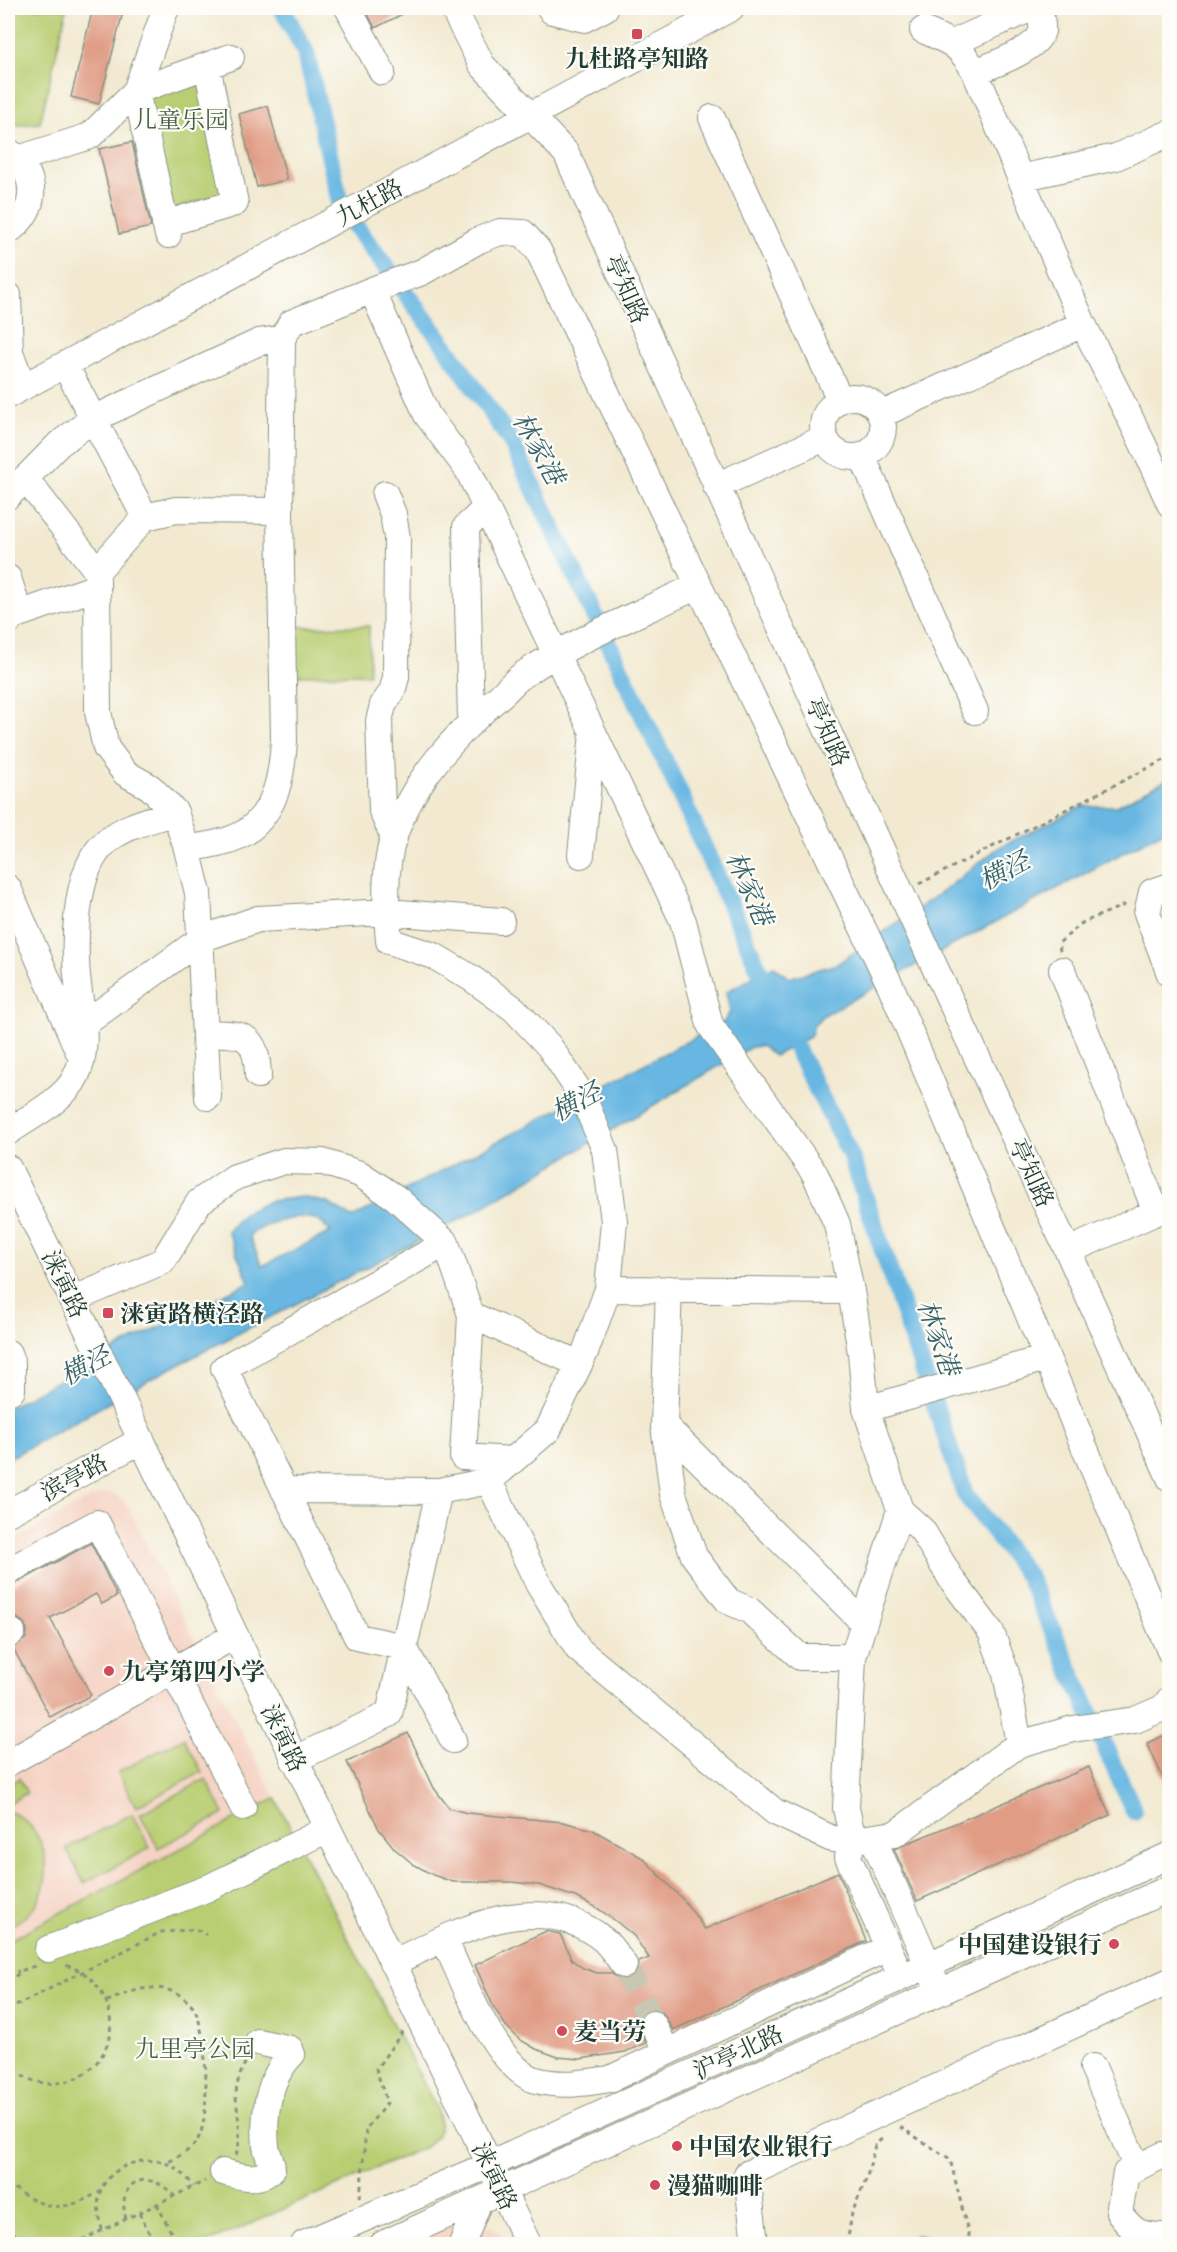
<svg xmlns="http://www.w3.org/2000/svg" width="1177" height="2252" font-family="'Gentium Book Plus','Noto Serif SC',serif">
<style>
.built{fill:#f5d2c2}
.green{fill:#b9ce72;stroke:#6c8653;stroke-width:1.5}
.water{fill:#67b7e2;stroke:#437a8b;stroke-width:1.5;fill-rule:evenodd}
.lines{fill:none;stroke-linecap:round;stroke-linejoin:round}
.canal{stroke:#67b7e2;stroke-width:18}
.building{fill:#e09c85}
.minor-tunnel{stroke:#c8c7b1;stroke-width:26;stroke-dasharray:26 13;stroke-linecap:butt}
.minor-casing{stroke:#889382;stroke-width:28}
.path{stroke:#889382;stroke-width:3;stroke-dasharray:4.5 4.5;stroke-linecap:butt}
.minor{stroke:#fff;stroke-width:26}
.poi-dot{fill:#d1495b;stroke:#fdfcf7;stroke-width:2}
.labels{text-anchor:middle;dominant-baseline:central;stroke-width:4.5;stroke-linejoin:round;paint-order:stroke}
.poi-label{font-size:24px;font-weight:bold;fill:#1f3d34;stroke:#fdfcf7;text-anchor:start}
.park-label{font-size:24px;fill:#466144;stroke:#fdfcf7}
.street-label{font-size:24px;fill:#1f3d34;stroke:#fdfcf7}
.water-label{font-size:26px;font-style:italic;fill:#356268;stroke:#fdfcf7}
</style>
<rect width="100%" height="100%" fill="#fdfcf7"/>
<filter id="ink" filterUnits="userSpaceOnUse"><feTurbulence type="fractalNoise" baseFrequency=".0167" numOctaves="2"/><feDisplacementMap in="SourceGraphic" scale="12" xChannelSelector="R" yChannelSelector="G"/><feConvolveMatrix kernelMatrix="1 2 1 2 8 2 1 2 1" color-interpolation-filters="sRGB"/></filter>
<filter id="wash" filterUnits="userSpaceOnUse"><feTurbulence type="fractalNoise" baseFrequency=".008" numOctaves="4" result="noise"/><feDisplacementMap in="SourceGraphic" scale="24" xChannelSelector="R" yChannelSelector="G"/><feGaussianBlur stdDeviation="1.35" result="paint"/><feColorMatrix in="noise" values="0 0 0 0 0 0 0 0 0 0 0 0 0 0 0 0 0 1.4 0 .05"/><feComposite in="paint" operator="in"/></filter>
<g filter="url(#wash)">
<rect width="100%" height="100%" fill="#f2e9d0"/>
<path class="built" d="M102 1494H114L125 1502 275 1798 8 1941V1544L92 1497Z
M480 2222 493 2228 511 2244H408L453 2224Z"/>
<path class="green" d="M8 8H67L40 123 8 126Z
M202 79 225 193 173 210 148 97Z
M369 626V674L289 675 288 627Z
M184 1738 202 1772 136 1807 118 1772Z
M19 1778 27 1793 8 1804V1785Z
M206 1779 224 1814 158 1848 140 1814Z
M275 1798 437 2109C441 2127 441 2136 425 2147L204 2244H8V1941Z
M8 1811C44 1824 57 1872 36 1904 30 1915 18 1922 8 1927Z
M132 1814 150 1848 84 1883 66 1848Z"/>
<path class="water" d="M1169 778V828L822 1016 814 1025 810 1037 774 1056 761 1046 751 1047 476 1211 160 1374 8 1459V1408L122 1346 249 1282 227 1231 244 1213 270 1201 302 1197 328 1203 352 1218 724 1022 730 1012 726 992 774 966 789 978 837 964 943 891 998 848 1082 806H1117ZM298 1217 317 1219 331 1232 262 1266 249 1235 271 1223Z
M916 2235 944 2242 945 2244H902Z"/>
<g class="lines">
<path class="canal" d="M282 8 306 53 341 207 445 346 511 441 671 774 771 996
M784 1024 851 1156 965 1494 1028 1576 1134 1811"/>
</g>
<g id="blocks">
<path class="building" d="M93 8H103L123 12 99 104 71 97Z
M365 8H414L375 28Z
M268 106 287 180 257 187 239 114Z
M132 142 151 227 119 234 99 149Z
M91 1543 117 1596 102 1604 96 1594 50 1618 91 1695 50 1717 13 1648 26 1638 27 1631 24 1623 17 1618 10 1617 8 1612V1586L15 1584Z
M408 1733 434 1788 449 1808 467 1813 563 1822 593 1830 643 1858 686 1903 705 1929 838 1872 866 1941 673 2030 662 2012 654 2009 647 2010 641 2015 638 2024 646 2043 625 2052 580 2059 558 2057 536 2049 519 2039 506 2026 494 2008 475 1965 546 1931 560 1934 572 1960 583 1968 597 1973H611L619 1979 626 1980 632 1977 638 1970 639 1962 649 1958 634 1936 617 1922 597 1908 578 1898 539 1885 512 1882H453L433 1875 413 1864 395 1849 379 1829 347 1762Z
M1170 1733V1793L1147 1743Z
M1089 1767 1110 1815 917 1901 894 1849Z"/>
</g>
</g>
<g filter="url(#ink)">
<use href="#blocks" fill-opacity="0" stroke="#889382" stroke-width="1.5"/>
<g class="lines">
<path class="minor-tunnel" d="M624 1965 653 2024"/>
<g class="minor-casing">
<path id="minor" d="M166 8 136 91 168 235
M348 8 382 72
M453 8 482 65 566 153 936 970 1068 1251 1170 1478
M550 8 552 11 584 19 605 8
M923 30C951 42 960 45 975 72L1083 324 1143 444 1170 504
M952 43 1032 8
M975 72C992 65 1037 50 1042 31 1043 23 1040 15 1039 8
M712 118 840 400
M8 151C38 173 40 209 8 231
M18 159 90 136 136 91 231 57
M1020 178 1116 157 1170 133
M165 224 235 203 207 66
M372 290 427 415 468 470 683 921 710 1025 815 1174 837 1224 851 1291 861 1353 866 1409 900 1510 922 1530 952 1580 991 1632 1006 1673 1019 1744
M8 295 10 352 23 387
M65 365 145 517
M8 395 731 8
M823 427a30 30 0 1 1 60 0a30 30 0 1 1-60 0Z
M880 415 1083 324
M862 456 975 711
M25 478 97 571
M716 486 825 438
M385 494 393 514 397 538 396 677 392 692 383 705 379 721 382 811 394 838
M8 496 59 444 93 419 259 342 282 339 291 323 372 290 422 272 479 240 500 232 523 233 538 250 892 989 1170 1651
M8 578 15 600 8 622
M10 617 97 587
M471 720 466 527 486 508
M187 849C206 845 229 843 246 832 277 810 282 775 284 740L280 511 282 339
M581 855 593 732
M1170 886 1152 892 1147 913 1170 974
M8 888 78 1050
M1062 970 1156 1212
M83 1025 201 939 258 919 387 912 501 921
M205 1033C243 1034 256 1032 258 1075
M208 1097 198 893 187 849 175 812 150 787 125 773 106 748 98 712 97 571 145 517 176 510 280 511
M8 1132C28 1118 64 1100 75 1078 89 1052 83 1021 79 993 73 952 72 869 107 841 126 825 152 820 175 812
M8 1168 124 1404 528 2244
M446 1243 224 1368 357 1637 404 1647 453 1740
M1068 1251 1170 1206
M608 1289 851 1291
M669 1289 664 1425 673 1494 694 1556 728 1601 749 1610 800 1657H853
M72 1300 163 1261 199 1202 235 1177 284 1161 323 1162 360 1174 396 1198 446 1243 471 1315 463 1457 513 1460
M471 1315 579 1364
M8 1353 12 1364V1390L8 1392
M866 1409 1046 1358
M664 1425 864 1623
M489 1481 539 1585 578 1649 775 1812 832 1839 853 1840 895 1834 1019 1744 1073 1729 1135 1720 1163 1708 1170 1699
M284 1490 439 1491 489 1481 548 1430 586 1350 608 1289 614 1221 605 1150 583 1097 549 1046 514 1009 471 978 434 956 389 941C386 906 383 870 394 836 413 780 456 734 500 696 509 688 517 678 527 672 581 637 642 613 699 585
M8 1513 140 1441
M8 1571 97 1523 243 1807
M8 1635 12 1632
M294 1760 389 1714 439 1491
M8 1763 234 1636
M868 1838 876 1845 935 1981
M444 1939C461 1975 496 2069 536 2080 561 2087 585 2083 610 2079L883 1950
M48 1949 206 1889 328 1829
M392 1963C457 1933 537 1885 604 1940 611 1947 618 1957 624 1965
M895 1963 848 1857 853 1840 846 1808 853 1657 900 1510
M653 2024 667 2052
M1093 2067 1137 2168
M1170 2155H1163L1126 2173 1119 2213C1137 2237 1141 2234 1170 2237
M223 2172C239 2176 260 2183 272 2169 272 2161 267 2154 266 2146 263 2114 268 2078 292 2054L290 2049 258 2042
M304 2244 489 2165 1170 1855
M383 2244 1170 1888
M462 2244 479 2201
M755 2244 747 2174 1170 1981"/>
</g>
<path class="path" d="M919 884 1170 757
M1060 951 1059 943 1082 923 1129 903
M8 1975 19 1971
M8 1982 23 1970 35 1966
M107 2001C122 1996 139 1987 155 1988 170 1988 186 1996 194 2009 207 2028 211 2118 198 2139 191 2151 178 2157 166 2163
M8 2010 161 1932 191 1930 200 1931 206 1935
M8 2064C32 2092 79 2089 100 2058 120 2030 110 1990 82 1972 77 1969 71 1967 65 1965
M8 2072 14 2071
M900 2127 950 2159 971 2244
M236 2155C243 2136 237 2115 236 2096 236 2083 241 2071 247 2059
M8 2182C20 2195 45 2209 64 2206 77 2204 88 2198 100 2192
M360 2198 366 2129 387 2103 376 2069 403 2031
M157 2204 177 2244
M139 2213 155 2244
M126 2219C115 2180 149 2167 174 2196
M8 2224 21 2244
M102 2230C100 2218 96 2205 100 2193 108 2167 141 2155 165 2163 178 2167 186 2177 194 2186
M74 2244 205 2181
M847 2244 852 2213 867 2177 875 2145 885 2136"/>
<use href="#minor" class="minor"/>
</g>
</g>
<g class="poi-dot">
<rect x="631" y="28" width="12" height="12" rx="3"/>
<rect x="102" y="1307" width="12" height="12" rx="3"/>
<circle cx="109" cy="1671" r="6"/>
<circle cx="1114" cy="1944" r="6"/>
<circle cx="562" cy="2031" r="6"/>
<circle cx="677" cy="2146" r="6"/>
<circle cx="655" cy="2185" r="6"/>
</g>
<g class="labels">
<g class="poi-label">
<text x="637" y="58" text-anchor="middle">九杜路亭知路</text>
<text x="120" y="1313">涞寅路横泾路</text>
<text x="121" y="1671">九亭第四小学</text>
<text x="1102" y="1944" text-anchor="end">中国建设银行</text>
<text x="574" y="2031">麦当劳</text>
<text x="689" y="2146">中国农业银行</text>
<text x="667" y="2185">漫猫咖啡</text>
</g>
<g class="park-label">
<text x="181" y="119">儿童乐园</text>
<text x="195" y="2048">九里亭公园</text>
</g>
<g class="street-label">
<text transform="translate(369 202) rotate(-28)">九杜路</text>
<text transform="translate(627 289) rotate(66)">亭知路</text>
<text transform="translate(828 732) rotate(66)">亭知路</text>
<text transform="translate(1032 1173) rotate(65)">亭知路</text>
<text transform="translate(65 1284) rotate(64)">涞寅路</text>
<text transform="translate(74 1477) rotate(-28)">滨亭路</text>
<text transform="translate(284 1738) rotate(64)">涞寅路</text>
<text transform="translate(738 2052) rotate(-25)">沪亭北路</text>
<text transform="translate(495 2176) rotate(64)">涞寅路</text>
</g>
<g class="water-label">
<text transform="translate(539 448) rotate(61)">林家港</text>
<text transform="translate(1004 870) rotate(-28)">横泾</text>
<text transform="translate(750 888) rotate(66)">林家港</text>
<text transform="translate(576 1101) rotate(-28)">横泾</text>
<text transform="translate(939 1337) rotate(71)">林家港</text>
<text transform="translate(85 1365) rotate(-28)">横泾</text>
</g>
</g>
<rect width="1177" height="2252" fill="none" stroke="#fdfcf7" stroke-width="30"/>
</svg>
